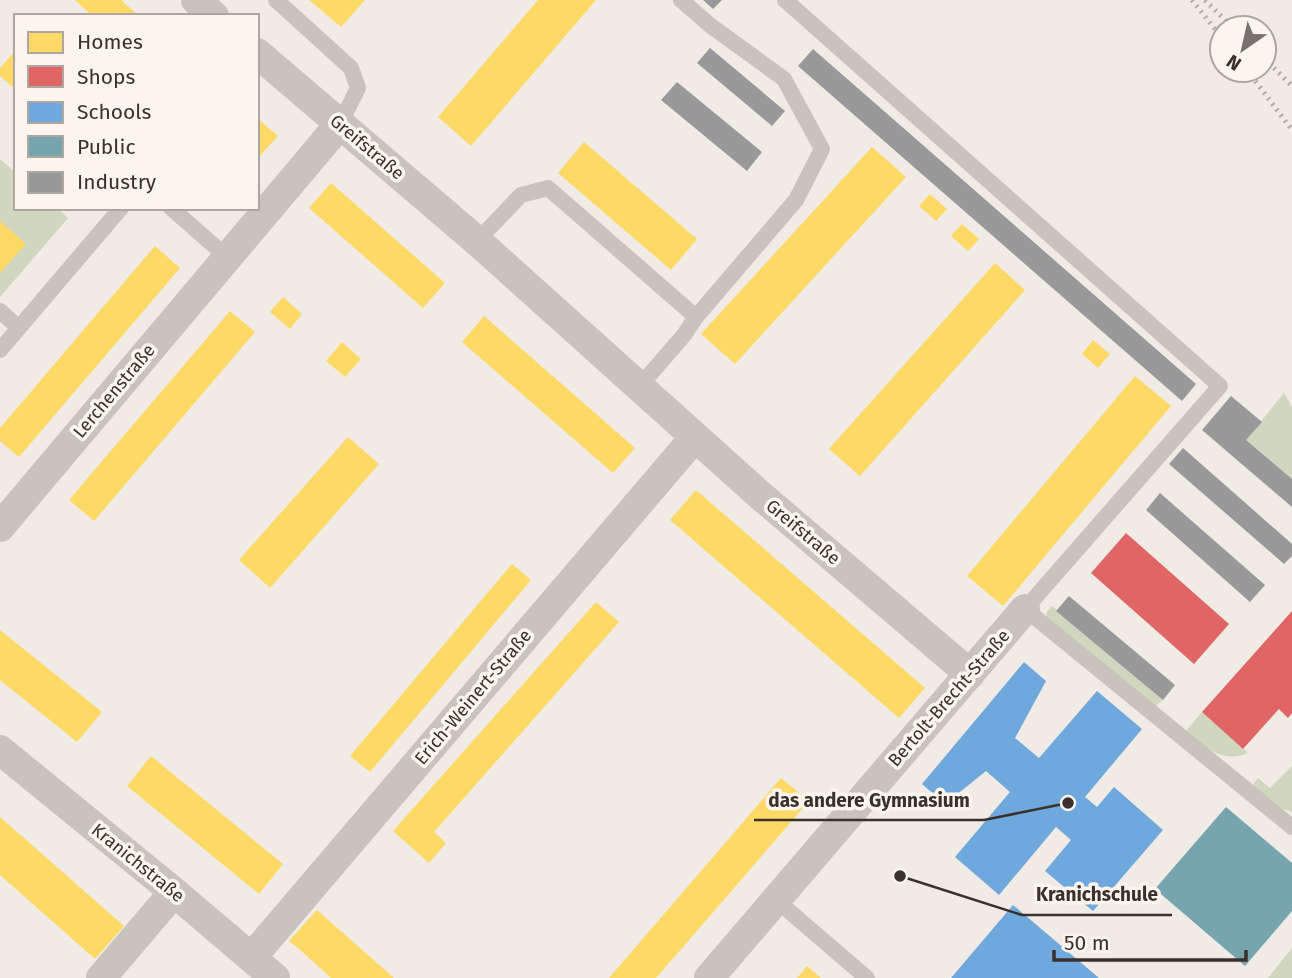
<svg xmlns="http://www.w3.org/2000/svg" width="1292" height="978" font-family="'Fira Sans',sans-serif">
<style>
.green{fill:#d1d6bf}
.homes{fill:#ffd966}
.shops{fill:#e06666}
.schools{fill:#6fa8dc}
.public{fill:#76a5af}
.industry{fill:#999}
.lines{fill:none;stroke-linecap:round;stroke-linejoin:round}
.lane{stroke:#c9c3be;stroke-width:16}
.street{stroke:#c9c3be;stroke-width:30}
.rail{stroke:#b1aca8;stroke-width:5;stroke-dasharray:2 5;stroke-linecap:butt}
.labels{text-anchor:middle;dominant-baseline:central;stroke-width:7;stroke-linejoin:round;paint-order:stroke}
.street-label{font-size:18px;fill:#3b302b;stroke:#fbf5ee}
.leader{fill:none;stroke:#3b302b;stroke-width:2.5}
.callout-dot{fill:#3b302b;stroke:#fbf5ee;stroke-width:2.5}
.callout-label{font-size:19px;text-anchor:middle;font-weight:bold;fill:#3b302b;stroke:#fbf5ee;stroke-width:7;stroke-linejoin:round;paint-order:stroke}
</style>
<rect width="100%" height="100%" fill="#f0ebe5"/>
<path class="green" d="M0 159 16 173V208H57L68 218 0 297Z
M1284 393 1292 407V479L1246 440Z
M1052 606 1163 700 1154 707 1048 619 1046 613Z
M1202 712 1248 753C1223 764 1204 747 1186 731Z
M1292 766V812L1280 808 1254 787V783L1258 778 1270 788Z
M1292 948V978H1268Z"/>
<path class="homes" d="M75 0H121L139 16H92Z
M309 0H365L341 27Z
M538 0H596L471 146 438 117Z
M16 50V90L0 76V68Z
M257 118 278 136 257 159Z
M584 142 697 239 671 270 558 173Z
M872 147 906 177 735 364 701 334Z
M331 183 445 283 423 308 309 208Z
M930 194 947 209 936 221 919 206Z
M0 221 26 244 0 273Z
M962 224 979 239 968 251 951 236Z
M155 246 180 268 19 457 0 441V428Z
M995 263 1025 290 860 476 829 449Z
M283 297 302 314 290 329 270 312Z
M230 311 255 332 94 521 69 500Z
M484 316 635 448 613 473 462 342Z
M1093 340 1110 354 1098 368 1082 354Z
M342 342 361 359 345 377 326 361Z
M1135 376 1171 406 1003 606 967 576Z
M348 437 379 464 270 588 239 560Z
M696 490 925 688 899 718 670 520Z
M512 564 531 580 370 772 350 756Z
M596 602 619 622 434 832 446 843 429 863 393 831Z
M0 630 102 712 77 742 0 680Z
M151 756 283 864 259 894 127 786Z
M781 778 809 801 722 902 656 978H609Z
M0 817 124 926 95 959 0 875Z
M317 910 394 978H331L298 948 289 941Z
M807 966 821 978H797Z"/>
<path class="shops" d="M1126 533 1229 624 1194 664 1091 573Z
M1292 611V713L1288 718 1279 709 1243 749 1202 712Z"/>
<path class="schools" d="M1024 662 1046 681 1015 738 1039 758 1097 691 1142 729 1085 797 1097 807 1114 787 1163 830 1093 911 1045 871 1071 840 1056 827 999 895 955 857 1010 792 986 771 945 804 922 784Z
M1013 905 1099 978H951Z"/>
<path class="public" d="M1226 807 1292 863V911L1245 966 1155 889Z"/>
<path class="industry" d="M703 0H722L713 9Z
M710 48 785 111 772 126 697 63Z
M813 49 1196 384 1182 401 798 66Z
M677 82 762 152 747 171 661 100Z
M1231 396 1262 422 1246 440 1292 479V507L1202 430Z
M1183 448 1292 544V556L1284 564 1169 464Z
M1160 493 1265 585 1250 602 1146 510Z
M1069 596 1175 685 1163 700 1056 611Z"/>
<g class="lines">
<path class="lane" d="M276 0 351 68 358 88 340 124
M681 0 711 26 784 79 822 149 796 200 696 317
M785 0 1220 386 1025 609 1292 827
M171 208 227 257
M477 241 521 195 548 188 696 317 684 335 639 387
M0 311 19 328
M0 350 121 208
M775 899 867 978"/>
<path class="street" d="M196 0 214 16
M257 53 477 241 761 496 970 674
M0 527 340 124
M0 750 174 892 275 978
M252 957 695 437
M101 978 174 892
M709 978 1025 609"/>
<path class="rail" d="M1192 0 1222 38
M1205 0 1233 28
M1264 58 1292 86
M1247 70 1292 130"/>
</g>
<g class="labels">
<g class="street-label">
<text transform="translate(367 147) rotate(40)">Greifstraße</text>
<text transform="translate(114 391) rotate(-50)">Lerchenstraße</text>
<text transform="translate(803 532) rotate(40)">Greifstraße</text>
<text transform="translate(473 697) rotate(-50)">Erich-Weinert-Straße</text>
<text transform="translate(949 698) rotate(-49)">Bertolt-Brecht-Straße</text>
<text transform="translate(138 863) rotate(39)">Kranichstraße</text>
</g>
</g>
<path class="leader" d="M1068 803L984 820H754M900 876L1022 915H1172"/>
<g class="callout-dot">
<circle cx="1068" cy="803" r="7"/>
<circle cx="900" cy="876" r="7"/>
</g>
<g class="callout-label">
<text x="869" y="807">das andere Gymnasium</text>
<text x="1097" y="901">Kranichschule</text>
</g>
<rect x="14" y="14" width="245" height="196" fill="#fbf5ee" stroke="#aea6a0" stroke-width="2"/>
<rect x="28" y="32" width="35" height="21" fill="#ffd966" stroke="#aea6a0" stroke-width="2"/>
<text x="77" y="49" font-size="21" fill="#3b302b">Homes</text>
<rect x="28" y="66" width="35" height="21" fill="#e06666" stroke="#aea6a0" stroke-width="2"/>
<text x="77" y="84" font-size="21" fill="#3b302b">Shops</text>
<rect x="28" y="102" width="35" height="21" fill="#6fa8dc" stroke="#aea6a0" stroke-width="2"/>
<text x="77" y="119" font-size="21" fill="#3b302b">Schools</text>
<rect x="28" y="136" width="35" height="21" fill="#76a5af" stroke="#aea6a0" stroke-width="2"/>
<text x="77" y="154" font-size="21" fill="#3b302b">Public</text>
<rect x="28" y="172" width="35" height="21" fill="#999999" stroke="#aea6a0" stroke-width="2"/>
<text x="77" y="189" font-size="21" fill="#3b302b">Industry</text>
<g transform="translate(1243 49) rotate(214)"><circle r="33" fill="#fbf5ee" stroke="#aea6a0" stroke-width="2"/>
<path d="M0-5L12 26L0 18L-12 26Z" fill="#7a716c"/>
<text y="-10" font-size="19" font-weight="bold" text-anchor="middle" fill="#3b302b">N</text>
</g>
<path d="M1054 950v10h192v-10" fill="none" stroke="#3b302b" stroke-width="3.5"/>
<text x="1064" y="950" font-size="21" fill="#3b302b" stroke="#fbf5ee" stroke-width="5" paint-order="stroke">50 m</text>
</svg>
